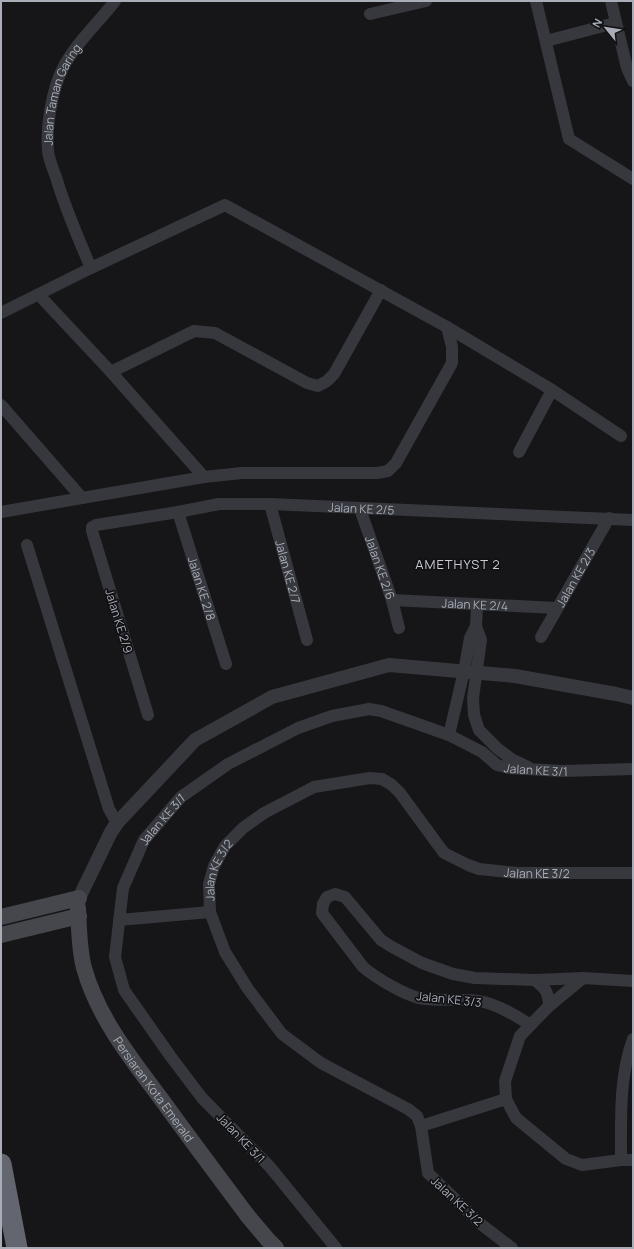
<svg xmlns="http://www.w3.org/2000/svg" width="634" height="1249" font-family="Manrope,sans-serif">
<style>
.lines{fill:none;stroke-linecap:round;stroke-linejoin:round}
.minor{stroke:#37383d;stroke-width:12}
.tertiary{stroke:#37383d;stroke-width:14}
.secondary{stroke:#45474d;stroke-width:16}
.motorway{stroke:#63666e;stroke-width:21}
.labels{text-anchor:middle;dominant-baseline:central;stroke-width:3.5;stroke-linejoin:round;paint-order:stroke}
.street-label{font-size:12px;fill:#a8adb8;stroke:#111113}
.neighbourhood-label{font-size:13px;letter-spacing:1px;fill:#c9ccd4;stroke:#111113}
</style>
<rect width="100%" height="100%" fill="#161618"/>
<g class="lines">
<g class="minor">
<path d="M536 1 569 139 633 179"/>
<path d="M611 1 627 68 633 81"/>
<path d="M370 14 426 1"/>
<path d="M546 41 615 23"/>
<path id="s1" d="M91 268C78 238 65 208 56 177 53 169 49 160 48 151 46 127 52 89 63 68 74 45 99 22 115 1"/>
<path d="M39 295 111 372 204 477"/>
<path d="M1 313 91 268 225 205 447 327 552 390 621 436"/>
<path d="M111 372 194 331 215 333 307 383 318 386 327 381 334 374 381 290"/>
<path d="M1 405 82 498"/>
<path d="M519 452 552 390"/>
<path id="s2" d="M270 504 307 640"/>
<path id="s3" d="M360 509 392 600 399 628"/>
<path d="M1 512 204 477 242 473H377L388 471 396 463 452 363V347L447 327"/>
<path id="s4" d="M178 512 226 664"/>
<path d="M27 545 109 809 117 823"/>
<path id="s5" d="M392 600 557 608"/>
<path d="M477 605 476 626 481 640 473 698 474 715 479 730 498 749 513 760 528 767"/>
<path id="s6" d="M541 637 609 518"/>
<path id="s7" d="M148 715 92 531V527L96 525 178 512 219 504H270L633 520"/>
<path d="M449 735 464 671 470 638 476 626"/>
<path d="M119 920 210 912"/>
<path d="M583 978 549 1006 520 1036 505 1081 506 1099 516 1118 566 1159 582 1165 621 1160H633"/>
<path d="M535 980C546 989 548 991 549 1006"/>
<path d="M531 1025C516 1016 500 1006 484 1002 466 998 444 1001 425 999 409 998 376 978 363 967L322 913 323 904 327 897 335 894 345 897 381 940 392 947 422 963 453 974 475 978 535 980 583 978 633 981"/>
<path d="M421 1126 506 1099"/>
<path d="M621 1160C621 1120 619 1077 633 1039"/>
<path id="s8" d="M336 1248 270 1167 202 1098 171 1057 124 990 115 957 123 888 144 840 181 797 228 764 298 728 332 716 369 709 381 711 449 735 482 752 497 765 509 768 562 771 633 769"/>
<path id="s9" d="M512 1248 482 1225 428 1173 421 1126 417 1116 408 1109 321 1063 282 1034 248 989 225 952 210 912 209 884 214 866 225 846 243 828 264 813 314 787 370 778 382 779 392 785 400 793 444 853 468 865 479 869 518 873H633"/>
</g>
<path class="tertiary" d="M78 908 79 898 111 832 117 823 195 740 272 697 389 665 515 676 616 694 633 698"/>
<g class="secondary">
<path id="s10" d="M78 908C79 928 79 949 84 968 98 1018 132 1060 162 1100 190 1139 219 1177 247 1215L268 1240 276 1248"/>
<path d="M1 917 79 898"/>
<path d="M1 935 79 916"/>
</g>
<path class="motorway" d="M1 1164 17 1248"/>
</g>
<g class="labels">
<g class="street-label">
<text stroke="none"><textPath href="#s1" startOffset="184">Jalan Taman Garing</textPath></text>
<text stroke="none"><textPath href="#s7" startOffset="468">Jalan KE 2/5</textPath></text>
<text stroke="none"><textPath href="#s3" startOffset="62">Jalan KE 2/6</textPath></text>
<text stroke="none"><textPath href="#s2" startOffset="70">Jalan KE 2/7</textPath></text>
<text stroke="none"><textPath href="#s6" startOffset="69">Jalan KE 2/3</textPath></text>
<text stroke="none"><textPath href="#s4" startOffset="80">Jalan KE 2/8</textPath></text>
<text stroke="none"><textPath href="#s5" startOffset="83">Jalan KE 2/4</textPath></text>
<text transform="translate(119 621) rotate(73)">Jalan KE 2/9</text>
<text stroke="none"><textPath href="#s8" startOffset="938">Jalan KE 3/1</textPath></text>
<text stroke="none"><textPath href="#s8" startOffset="518">Jalan KE 3/1</textPath></text>
<text stroke="none"><textPath href="#s9" startOffset="516">Jalan KE 3/2</textPath></text>
<text stroke="none"><textPath href="#s9" startOffset="912">Jalan KE 3/2</textPath></text>
<text transform="translate(449 999) rotate(6)">Jalan KE 3/3</text>
<text stroke="none"><textPath href="#s10" startOffset="201">Persiaran Kota Emerald</textPath></text>
<text transform="translate(241 1138) rotate(46)">Jalan KE 3/1</text>
<text transform="translate(457 1201) rotate(43)">Jalan KE 3/2</text>
</g>
<g class="neighbourhood-label">
<text x="458" y="564">AMETHYST 2</text>
</g>
</g>
<rect width="634" height="1249" fill="none" stroke="#a8adb8" stroke-width="4"/>
<g transform="translate(606 28) rotate(300)" stroke="#111113" stroke-width="3" paint-order="stroke">
<path d="M0-3L7 15L0 10L-7 15Z" fill="#a8adb8"/>
<text y="-6" font-size="11" font-weight="bold" text-anchor="middle" fill="#a8adb8">N</text>
</g>
</svg>
